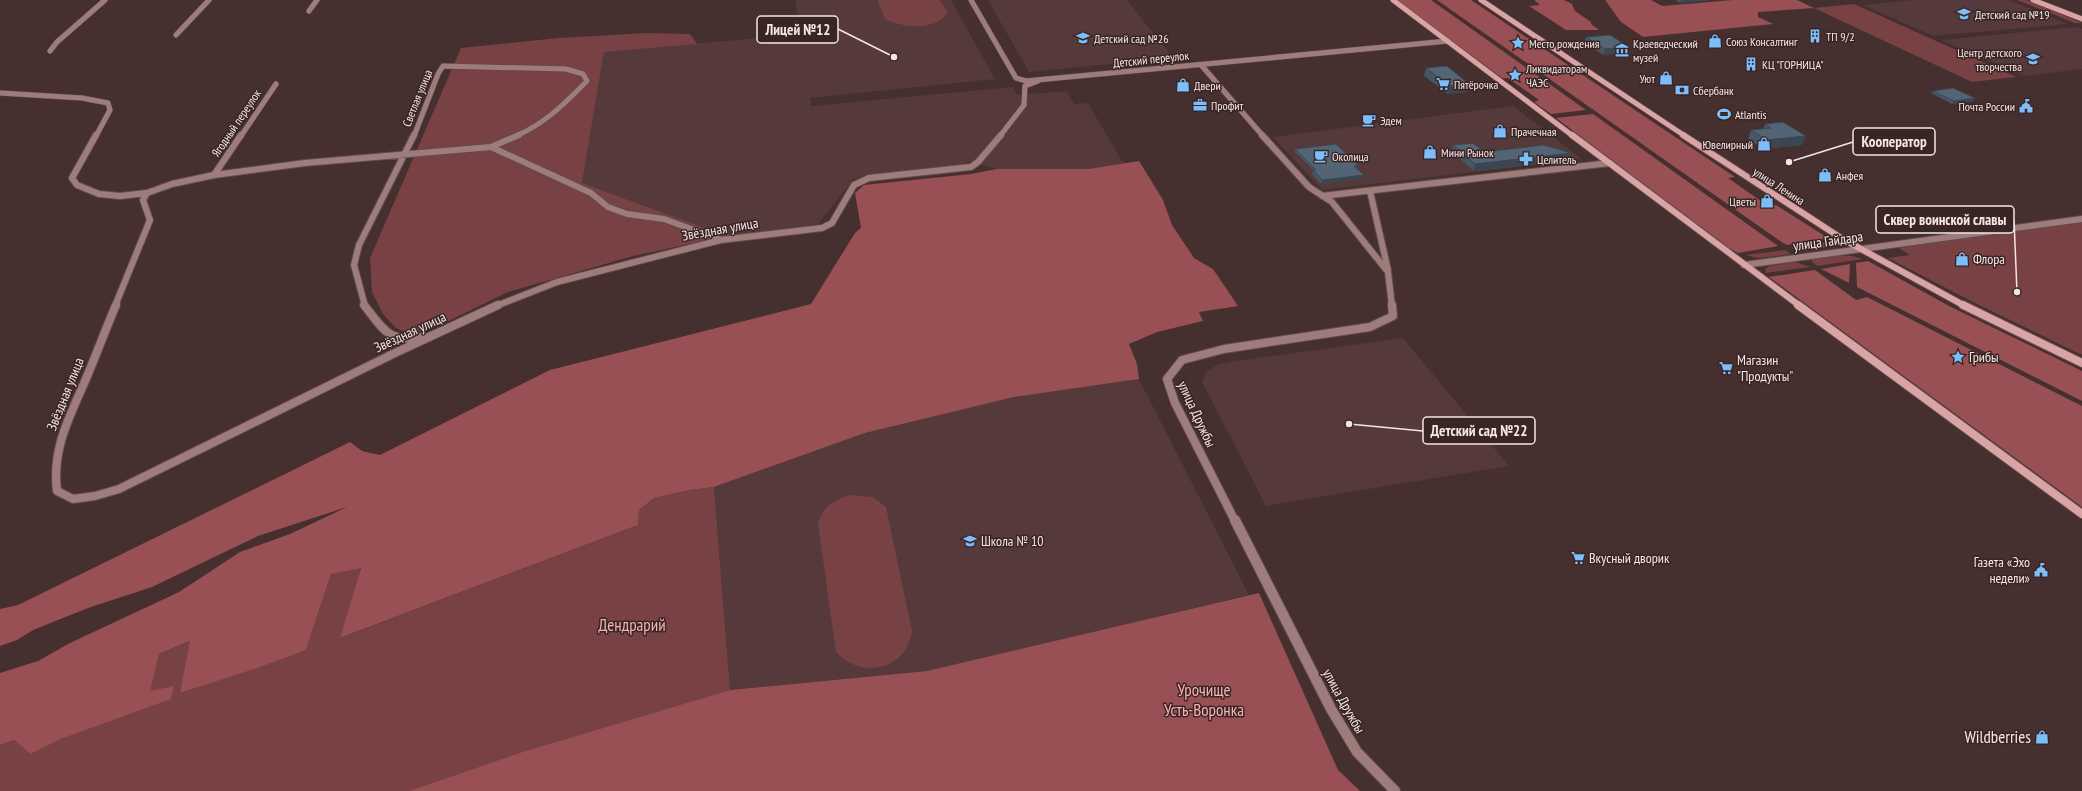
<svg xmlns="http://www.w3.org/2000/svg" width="2082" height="791" font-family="'PT Sans Narrow',sans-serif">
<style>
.built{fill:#56393a}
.green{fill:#784245}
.forest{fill:#995054}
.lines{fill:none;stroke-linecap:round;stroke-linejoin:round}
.street-far3-casing{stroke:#614c4c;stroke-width:6}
.street-far2-casing{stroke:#614c4c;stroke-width:8}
.street-far1-casing{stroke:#614c4c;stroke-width:10}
.street-casing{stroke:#614c4c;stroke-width:12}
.secondary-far2-casing{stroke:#614c4c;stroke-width:6}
.secondary-far1-casing{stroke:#614c4c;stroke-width:8}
.secondary-casing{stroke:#614c4c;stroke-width:10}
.street-far3{stroke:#9f7c7c;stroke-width:5}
.street-far2{stroke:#9f7c7c;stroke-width:6}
.street-far1{stroke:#9f7c7c;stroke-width:8}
.street{stroke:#9f7c7c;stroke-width:10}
.secondary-far2{stroke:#daa3a4;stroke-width:5}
.secondary-far1{stroke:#daa3a4;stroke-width:6}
.secondary{stroke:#daa3a4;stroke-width:8}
.wall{fill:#475664}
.shaded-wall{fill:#3a4651}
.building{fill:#536474;stroke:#3a4651}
.labels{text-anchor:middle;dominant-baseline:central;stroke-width:3;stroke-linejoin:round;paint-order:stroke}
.far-poi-label{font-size:12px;fill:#f5e6e6;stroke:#3a2525;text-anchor:start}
.far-street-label{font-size:12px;fill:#f5e6e6;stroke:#3a2525}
.street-label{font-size:14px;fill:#f5e6e6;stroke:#3a2525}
.poi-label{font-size:14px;fill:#f5e6e6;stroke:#3a2525;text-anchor:start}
.near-park-label{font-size:17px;fill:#f5b3b4;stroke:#3a2525}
.near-poi-label{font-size:17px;fill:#f5e6e6;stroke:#3a2525;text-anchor:end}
.leader{fill:none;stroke:#f5e6e6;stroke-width:1.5}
.callout-dot{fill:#f5e6e6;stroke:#3a2525;stroke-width:1.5}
.callout{fill:#3a2525;stroke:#f5e6e6;stroke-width:1.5}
.callout-label{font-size:15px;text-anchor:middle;font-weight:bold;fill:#f5e6e6}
</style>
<rect width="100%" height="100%" fill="#452f2f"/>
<path class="built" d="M795 0H951L995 79 810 98 811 106 1013 87 1017 95 1067 91 1074 104 1087 103 1089 105 1122 161 1126 162 1115 166 1089 169H997L969 161 960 166 854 179 818 224 727 236 582 183 604 52 801 34Z
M988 0H1127L1173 58 1029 72Z
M1912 0H2009L2068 24 1933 36 1863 5Z
M2076 27 2082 29V69L2024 76 1941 40Z
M1513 106 1582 159 1322 190 1273 137Z
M1403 338 1509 466 1266 506 1202 382 1206 372 1217 365 1229 362Z
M1139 379 1249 595 927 671 730 690 714 487 865 433 1014 397Z"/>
<path class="green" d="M877 0H940L948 13C934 31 904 28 885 19Z
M2017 0H2027L2082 23H2075Z
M1854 4 2016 77 1972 82 1814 8Z
M647 33 690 34 697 44 604 52 582 183 727 236 633 256 508 292 436 327 409 334 396 328 383 314 372 292 370 258 461 48 558 38Z
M2082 221V355L1973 302 1888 258 1910 255 1897 247Z
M1833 241 1834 244 1829 247 1798 252 1792 248Z
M1785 250 1791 254 1759 258 1745 255Z
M1836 255 1852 256 1863 259 1817 266 1811 261 1814 258Z
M1795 262 1810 267 1766 273 1765 269 1770 266Z
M714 487 730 690 522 752 409 791H0V745L14 740 32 754 149 692 159 654 191 641 180 693 306 650 331 574 361 567 341 638 638 525 639 510 654 498 690 490Z
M852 495 873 497 886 507 912 631C907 670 861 680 836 652L818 524C822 506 835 499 852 495Z"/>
<path class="forest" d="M1397 0H1431L1586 110 1551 114 1534 102 1539 100 1508 78H1502Z
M1437 0H1471L1735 177 1728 178 1768 206 1776 205 1828 238 1787 245 1783 243Z
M1534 0H1564L1572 4 1575 11 1591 22V24L1599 30H1566L1529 6 1540 5Z
M1605 0H1651L1662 6 1733 0H1797L1814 8 1758 12V17L1773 24 1643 37 1621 22Z
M1593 114 1778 246 1738 253 1729 248 1556 118Z
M1139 161 1163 200 1172 225 1194 258 1213 269 1238 306 1199 312 1203 321 1157 332 1129 344 1137 364 1139 379 1014 397 865 433 714 487 690 490 654 498 639 510 638 525 340 638 361 568 331 574 306 650 257 668 180 693 190 641 159 654 150 691 174 686 171 699 63 738 31 754 14 740 0 745V673L38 661 70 643 179 592 240 552 290 534 347 507 258 536 152 587 88 608 33 630 17 640 0 646V609L18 605 350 442 362 451 380 455 550 370 811 304 855 233 861 228 855 193 864 185 971 174 997 169H1089Z
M1868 261 1949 306 2082 371V401L1857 287 1856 263Z
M1850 264 1849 283 1821 269Z
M1815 270 1856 300 1867 297 2082 406V507L1769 277Z
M1259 593 1338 770 1360 791H409L522 752 730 690 927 671Z"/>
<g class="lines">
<g class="street-far3-casing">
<path id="street-far3" d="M971 0 1016 78 1026 81 1448 41
M309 11 317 0
M176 35 209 0
M50 51 57 42 105 0
M1202 66 1263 136
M0 93 82 98 108 103 110 110 96 136
M241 136 276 84
M414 136 438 74 443 66 566 69 583 74 587 81C565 103 546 123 516 136
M1000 136 1024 105 1025 86 1038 81"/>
</g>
<g class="street-far2-casing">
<path id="street-far2" d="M96 135 72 178 77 185 99 194 120 196 147 193 172 184 214 175 305 163 491 147 591 193 608 207 627 214 664 219 721 240
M1262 135 1309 187 1332 202 1388 272 1392 306
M491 147 519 135
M214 175 241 135
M1370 191 1388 270
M1322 196 1610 163
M1744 265 2082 219
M115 306 150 220 143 200 147 193
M365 306 354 265 359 245 414 135
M496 306 557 282 721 240 822 228 832 223 854 185 869 178 971 167 978 162 1001 135"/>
</g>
<g class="street-far1-casing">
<path id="street-far1" d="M116 305C104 333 94 361 82 388 67 422 52 452 57 491L73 499 95 496 119 489 399 351 498 305
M364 305C384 330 388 343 423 337
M1235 521 1175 403 1167 379 1182 360 1224 349 1370 327 1393 316 1392 305"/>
</g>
<g class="street-casing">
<path id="street" d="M1235 520 1331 709 1357 752 1395 791"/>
</g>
<g class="secondary-far2-casing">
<path id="secondary-far2" d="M1393 0 1573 136
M1481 0 1685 136
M2033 0 2082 19"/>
</g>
<g class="secondary-far1-casing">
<path id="secondary-far1" d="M1572 135 1800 306
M1683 135 1841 238 1965 306"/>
</g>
<g class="secondary-casing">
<path id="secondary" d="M1798 305 2082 514
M1963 305 2082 363"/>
</g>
<use href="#street-far3" class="street-far3"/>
<use href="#street-far2" class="street-far2"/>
<use href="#street-far1" class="street-far1"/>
<use href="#street" class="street"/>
<use href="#secondary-far2" class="secondary-far2"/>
<use href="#secondary-far1" class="secondary-far1"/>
<use href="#secondary" class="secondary"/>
</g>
<path class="wall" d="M1675 0H1710L1680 3Z
M1586 37 1627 53 1603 55 1584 42Z
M1426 68 1469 84 1467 92 1448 94 1424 76Z
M1933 91 1975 98 1973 101 1952 104 1931 93Z
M1765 124 1802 145 1764 149 1748 139 1751 130 1763 129Z
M1453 145 1484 152 1571 153 1569 160 1474 171 1452 152Z
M1295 149 1358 165V168H1357L1364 175 1363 178 1321 184 1312 174 1313 170 1295 152Z"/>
<path class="shaded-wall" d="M1681 0H1710L1680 3Z
M1629 47 1627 53 1603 55 1605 49Z
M1469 84 1467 92 1448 94 1450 86Z
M1975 98 1973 101 1952 104 1954 101Z
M1806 136 1802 145 1764 149 1767 140Z
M1571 153 1569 160 1474 171 1475 164Z
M1358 165V168L1354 169V166Z
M1364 175 1363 178 1321 184 1322 180Z"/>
<path class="building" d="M1610 35 1629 47 1605 49 1586 37Z
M1447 66 1469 84 1450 86 1426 68Z
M1953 88 1975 98 1954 101 1933 91Z
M1783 122 1806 136 1767 140 1751 130 1771 128 1765 124Z
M1473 143 1484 152 1544 145 1571 153 1475 164 1453 145Z
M1336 144 1358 165 1354 166 1364 175 1322 180 1313 170H1316L1295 149Z"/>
<defs>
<g id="school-bare" transform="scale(1.08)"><path d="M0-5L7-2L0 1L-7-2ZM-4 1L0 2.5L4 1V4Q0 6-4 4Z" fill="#7cbef9" stroke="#3a2525" stroke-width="2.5" paint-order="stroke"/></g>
<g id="building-bare" transform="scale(1.08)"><path d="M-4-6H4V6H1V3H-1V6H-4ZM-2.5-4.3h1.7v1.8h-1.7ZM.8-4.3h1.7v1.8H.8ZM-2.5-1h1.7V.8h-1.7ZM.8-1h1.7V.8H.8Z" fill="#7cbef9" stroke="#3a2525" stroke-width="2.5" paint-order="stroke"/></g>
<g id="shop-bare" transform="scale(1.08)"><path d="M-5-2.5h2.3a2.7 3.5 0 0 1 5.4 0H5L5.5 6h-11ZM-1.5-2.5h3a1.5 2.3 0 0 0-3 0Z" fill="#7cbef9" stroke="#3a2525" stroke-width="2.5" paint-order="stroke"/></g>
<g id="sight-bare" transform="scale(1.08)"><path d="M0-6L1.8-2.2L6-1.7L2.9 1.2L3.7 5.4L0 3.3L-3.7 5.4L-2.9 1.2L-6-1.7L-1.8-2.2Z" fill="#7cbef9" stroke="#3a2525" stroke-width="2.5" paint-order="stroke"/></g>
<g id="museum-bare" transform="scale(1.08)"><path d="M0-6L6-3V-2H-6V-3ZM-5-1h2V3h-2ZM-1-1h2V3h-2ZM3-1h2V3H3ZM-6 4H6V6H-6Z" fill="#7cbef9" stroke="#3a2525" stroke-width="2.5" paint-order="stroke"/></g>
<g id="supermarket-bare" transform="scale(1.08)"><path d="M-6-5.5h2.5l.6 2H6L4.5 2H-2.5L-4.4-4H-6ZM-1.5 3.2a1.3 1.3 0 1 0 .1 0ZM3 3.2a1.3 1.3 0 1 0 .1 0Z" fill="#7cbef9" stroke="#3a2525" stroke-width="2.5" paint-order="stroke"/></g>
<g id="bank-bare" transform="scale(1.08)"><path d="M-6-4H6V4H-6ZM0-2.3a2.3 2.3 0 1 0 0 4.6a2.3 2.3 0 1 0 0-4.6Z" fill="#7cbef9" stroke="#3a2525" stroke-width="2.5" paint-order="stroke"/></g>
<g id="office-bare" transform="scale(1.08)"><path d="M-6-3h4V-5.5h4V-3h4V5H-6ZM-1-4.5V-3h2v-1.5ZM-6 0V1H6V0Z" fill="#7cbef9" stroke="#3a2525" stroke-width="2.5" paint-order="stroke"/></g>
<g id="civic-bare" transform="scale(1.08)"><path d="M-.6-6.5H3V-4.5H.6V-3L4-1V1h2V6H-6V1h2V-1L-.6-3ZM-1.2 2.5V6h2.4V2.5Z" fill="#7cbef9" stroke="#3a2525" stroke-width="2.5" paint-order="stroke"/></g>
<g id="stadium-bare" transform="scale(1.08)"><path d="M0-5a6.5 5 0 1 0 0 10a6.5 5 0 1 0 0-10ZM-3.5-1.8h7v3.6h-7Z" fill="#7cbef9" stroke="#3a2525" stroke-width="2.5" paint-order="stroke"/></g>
<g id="cafe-bare" transform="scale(1.08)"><path d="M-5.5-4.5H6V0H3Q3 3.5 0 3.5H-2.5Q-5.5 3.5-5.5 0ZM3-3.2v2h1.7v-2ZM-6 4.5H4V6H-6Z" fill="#7cbef9" stroke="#3a2525" stroke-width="2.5" paint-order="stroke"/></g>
<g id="pharmacy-bare" transform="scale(1.08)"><path d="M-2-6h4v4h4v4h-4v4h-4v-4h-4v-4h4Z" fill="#7cbef9" stroke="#3a2525" stroke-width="2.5" paint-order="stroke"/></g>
</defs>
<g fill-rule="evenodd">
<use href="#school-bare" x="1964" y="14"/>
<use href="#building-bare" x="1815" y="36"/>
<use href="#school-bare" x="1083" y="38"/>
<use href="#shop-bare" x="1715" y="41"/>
<use href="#sight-bare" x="1518" y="43"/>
<use href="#museum-bare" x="1622" y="50"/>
<use href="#school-bare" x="2033" y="59"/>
<use href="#building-bare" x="1751" y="64"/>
<use href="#sight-bare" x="1515" y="75"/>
<use href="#shop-bare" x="1666" y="78"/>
<use href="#supermarket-bare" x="1443" y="84"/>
<use href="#shop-bare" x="1183" y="85"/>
<use href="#bank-bare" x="1682" y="90"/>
<use href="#office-bare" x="1200" y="105"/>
<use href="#civic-bare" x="2026" y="106"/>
<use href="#stadium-bare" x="1724" y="114"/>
<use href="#cafe-bare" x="1369" y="120"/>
<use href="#shop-bare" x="1500" y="131"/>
<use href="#shop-bare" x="1764" y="144"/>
<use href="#shop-bare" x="1430" y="152"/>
<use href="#cafe-bare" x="1321" y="156"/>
<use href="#pharmacy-bare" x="1526" y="159"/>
<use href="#shop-bare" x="1825" y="175"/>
<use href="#shop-bare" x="1767" y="201"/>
<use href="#shop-bare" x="1962" y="259"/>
<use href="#sight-bare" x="1958" y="357"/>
<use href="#supermarket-bare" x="1726" y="368"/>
<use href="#school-bare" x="970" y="541"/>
<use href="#supermarket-bare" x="1578" y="558"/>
<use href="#civic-bare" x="2041" y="570"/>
<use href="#shop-bare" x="2042" y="737"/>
</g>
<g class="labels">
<g class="far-poi-label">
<text x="1975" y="14">Детский сад №19</text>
<text x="1826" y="36">ТП 9/2</text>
<text x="1094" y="38">Детский сад №26</text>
<text x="1726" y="41">Союз Консалтинг</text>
<text x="1529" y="43">Место рождения</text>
<text x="1633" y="43">Краеведческий<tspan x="1633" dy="14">музей</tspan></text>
<text x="2022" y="52" text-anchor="end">Центр детского<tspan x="2022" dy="14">творчества</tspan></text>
<text x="1762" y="64">КЦ "ГОРНИЦА"</text>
<text x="1526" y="68">Ликвидаторам<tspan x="1526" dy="14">ЧАЭС</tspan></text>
<text x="1655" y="78" text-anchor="end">Уют</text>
<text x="1454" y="84">Пятёрочка</text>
<text x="1194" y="85">Двери</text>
<text x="1693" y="90">Сбербанк</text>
<text x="1211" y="105">Профит</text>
<text x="2015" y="106" text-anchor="end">Почта России</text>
<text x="1735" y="114">Atlantis</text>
<text x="1380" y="120">Эдем</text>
<text x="1511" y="131">Прачечная</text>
<text x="1753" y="144" text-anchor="end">Ювелирный</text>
<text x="1441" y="152">Мини Рынок</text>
<text x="1332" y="156">Околица</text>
<text x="1537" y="159">Целитель</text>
<text x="1836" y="175">Анфея</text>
<text x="1756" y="201" text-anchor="end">Цветы</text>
</g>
<g class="far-street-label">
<text transform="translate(1151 59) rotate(-6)">Детский переулок</text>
<text transform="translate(417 98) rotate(-68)">Светлая улица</text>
<text transform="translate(236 123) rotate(-56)">Ягодный переулок</text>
<text transform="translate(1779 186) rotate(33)">улица Ленина</text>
</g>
<g class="street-label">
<text transform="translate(720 229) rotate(-10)">Звёздная улица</text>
<text transform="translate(1828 241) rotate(-8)">улица Гайдара</text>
<text transform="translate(410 332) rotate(-25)">Звёздная улица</text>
<text transform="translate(65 394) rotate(-68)">Звёздная улица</text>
<text transform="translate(1197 414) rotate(65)">улица Дружбы</text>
<text transform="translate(1344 701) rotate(61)">улица Дружбы</text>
</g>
<g class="poi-label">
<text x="1973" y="259">Флора</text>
<text x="1969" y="357">Грибы</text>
<text x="1737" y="360">Магазин<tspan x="1737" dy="16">"Продукты"</tspan></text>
<text x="981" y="541">Школа № 10</text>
<text x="1589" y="558">Вкусный дворик</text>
<text x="2030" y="562" text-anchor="end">Газета «Эхо<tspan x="2030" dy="16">недели»</tspan></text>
</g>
<g class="near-park-label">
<text x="632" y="625">Дендрарий</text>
<text x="1204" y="690">Урочище<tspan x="1204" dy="20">Усть-Воронка</tspan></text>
</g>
<g class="near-poi-label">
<text x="2031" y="737">Wildberries</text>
</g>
</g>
<path class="leader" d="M894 57L838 29M1789 162L1853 142M2017 292L2014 220M1349 424L1423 431"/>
<g class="callout-dot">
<circle cx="894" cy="57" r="4"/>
<circle cx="1789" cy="162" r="4"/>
<circle cx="2017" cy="292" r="4"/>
<circle cx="1349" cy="424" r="4"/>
</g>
<g class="callout">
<rect x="757" y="16" width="81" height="27" rx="4"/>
<rect x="1853" y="128" width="82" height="27" rx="4"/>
<rect x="1876" y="206" width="138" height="27" rx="4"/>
<rect x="1423" y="417" width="112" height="27" rx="4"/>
</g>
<g class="callout-label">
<text x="798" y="35">Лицей №12</text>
<text x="1894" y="147">Кооператор</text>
<text x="1945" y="225">Сквер воинской славы</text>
<text x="1479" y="436">Детский сад №22</text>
</g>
</svg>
